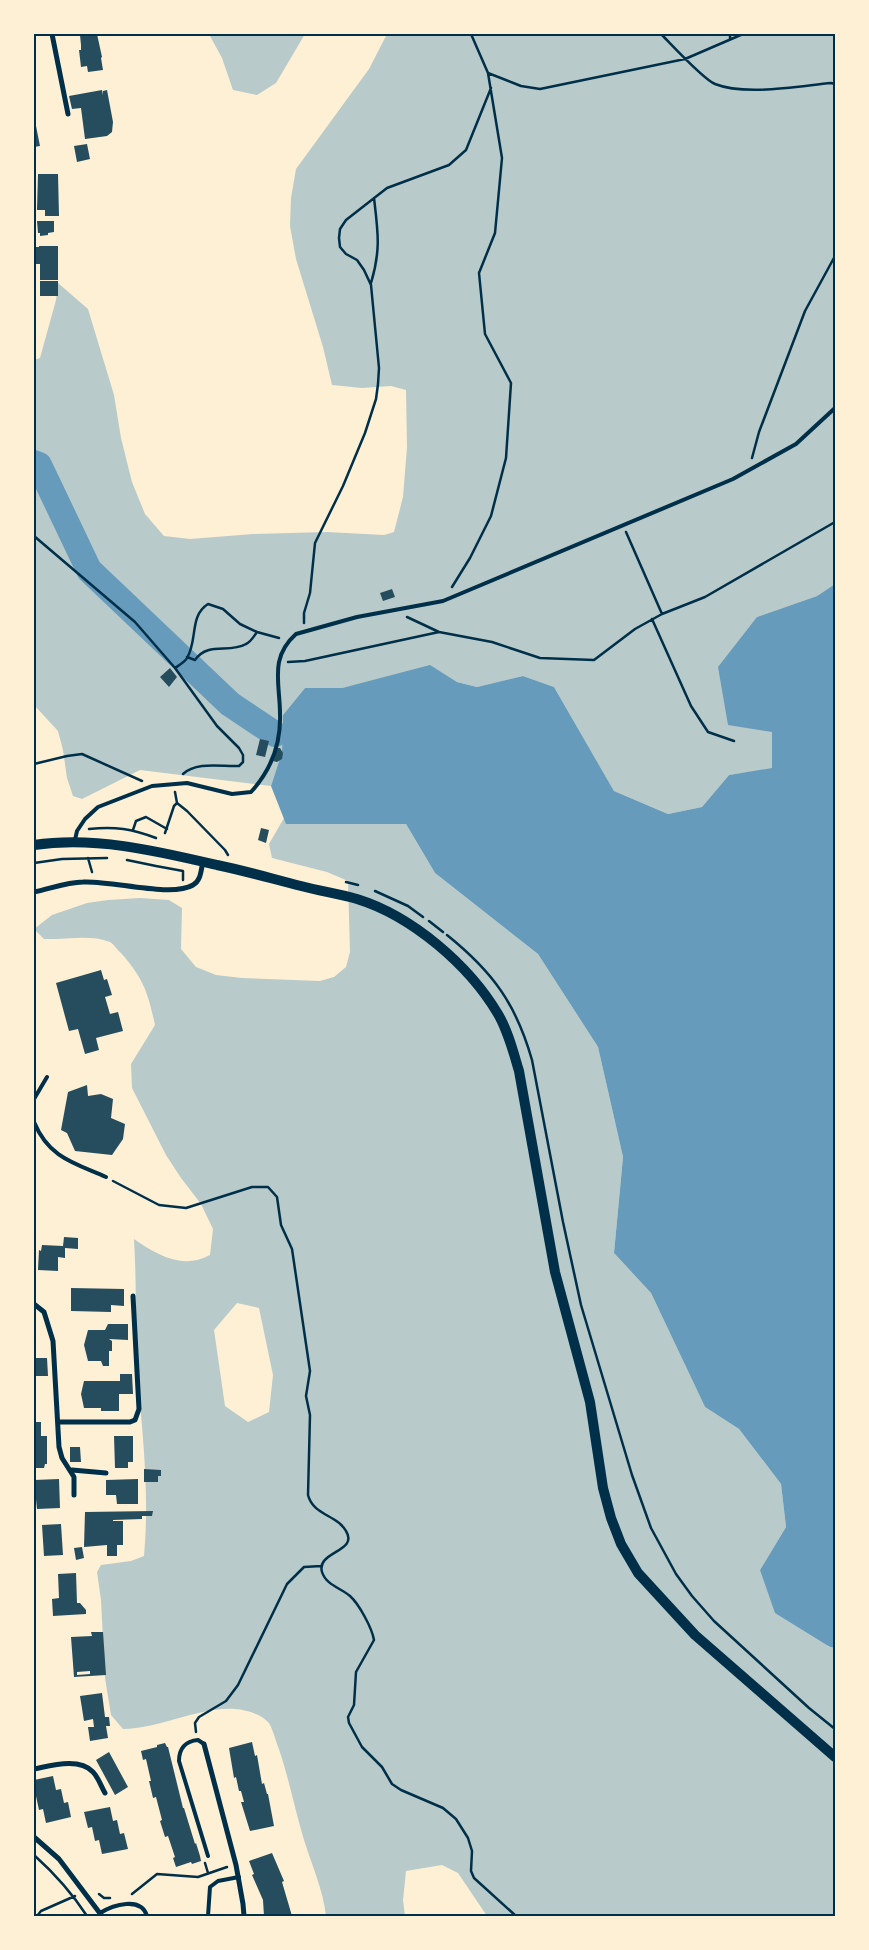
<svg xmlns="http://www.w3.org/2000/svg" width="869" height="1950" font-family="'Work Sans',sans-serif">
<style>
.green{fill:#b9caca;fill-rule:evenodd}
.water{fill:#669bbc}
.lines{fill:none;stroke-linecap:round;stroke-linejoin:round}
.river{stroke:#669bbc;stroke-width:26}
.building{fill:#264d5e;fill-rule:evenodd}
.path{stroke:#003049;stroke-width:2.5}
.service{stroke:#003049;stroke-width:4}
.minor{stroke:#003049;stroke-width:5}
.secondary{stroke:#003049;stroke-width:10}
.neatline{fill:none;stroke:#003049;stroke-width:2}
</style>
<rect width="100%" height="100%" fill="#fdf0d5"/>
<path class="green" d="M209 34H305L276 83 257 95 233 90 222 58Z
M387 34H835V584L817 596 757 617 772 732V769L729 775 702 807 668 814 614 791 554 687 523 676 477 687 457 682 430 666 342 688H305L283 715 282 752 271 786 140 770 82 799 73 796 67 778 63 750 58 731 34 705V360L40 358 56 300 58 283 88 309 114 395 121 438 132 482 145 514 164 536 190 539 253 534 327 532 384 535 394 532 403 497 407 447 406 390 391 386 362 388 332 385 323 347 296 259 290 226 291 198 296 169 369 69Z
M284 818 287 824H406L435 873 538 954 598 1047 623 1157 614 1253 651 1293 705 1407 739 1429 781 1484 786 1527 760 1570 829 1647 835 1648V1916H487L458 1873 442 1865 406 1871 403 1900 405 1916H326C323 1889 312 1866 304 1840 294 1807 288 1773 276 1741 274 1735 272 1728 269 1723 261 1714 247 1710 235 1709 198 1707 159 1729 123 1729L111 1715 105 1678 101 1600 97 1572 101 1565 131 1561 144 1556C149 1501 144 1447 139 1392 135 1342 137 1290 134 1239 157 1255 183 1270 210 1255L213 1229 201 1204 181 1178 166 1155 132 1088 131 1064 155 1025C148 992 143 978 121 953 117 950 114 944 110 942 90 934 65 940 44 939L34 929 52 915 87 903 108 900 140 898 169 900 182 908 181 949 196 967 216 975 242 978 320 981 334 977 346 967 350 952 348 881 327 872 272 858 269 844ZM237 1303 259 1308 273 1375 269 1412 248 1422 225 1406 214 1330Z"/>
<path class="water" d="M835 584V1648L830 1647 775 1613 760 1570 786 1527 781 1484 739 1429 705 1407 651 1293 614 1253 623 1157 598 1047 538 954 435 873 406 824H286L271 786 282 752 283 715 305 688H342L430 665 457 682 477 687 523 676 554 687 614 791 668 814 702 807 729 775 772 768V732L728 725 718 667 757 617 817 596Z"/>
<g class="lines">
<path class="river" d="M34 463 39 465 89 570 230 704 275 734"/>
</g>
<path class="building" d="M75 34H97L102 57 101 58 103 70 88 72 87 66 81 67 79 50H81V45L80 35 76 36Z
M102 90 103 95V91L107 90 113 122 112 132 107 136 85 139 81 108 72 109 69 96Z
M34 116 40 146 34 147Z
M87 144 90 159 77 162 74 146Z
M38 174H58L59 216H45V210H37Z
M37 221H54V232L48 233V235L40 236V233H38Z
M39 246H58V280H40V264H34V247H39Z
M40 281H58V296H40Z
M392 589 395 597 383 601 380 593Z
M170 668 177 677 169 687 160 677Z
M260 739 269 741 265 757 256 755Z
M276 748H280L283 753 282 759 277 762 273 761Z
M261 828 269 830 266 843 258 840Z
M101 970 104 980 107 979 112 995 105 997 110 1014 118 1012 123 1031 96 1038 99 1050 85 1054 78 1029 69 1031 56 983Z
M87 1085 88 1096 101 1094 113 1099 111 1118 125 1124 123 1139 112 1155 75 1151 67 1133 61 1130 68 1092Z
M64 1237 78 1238V1249L65 1248V1258L58 1257V1271L38 1270 39 1250 41 1251 42 1245 63 1246Z
M71 1288 124 1289V1306L111 1305V1312L71 1311Z
M108 1324H128V1340L109 1339 112 1341V1351H109V1366H103L101 1361H88L84 1345 88 1330H105Z
M34 1358H47L48 1376H34Z
M120 1374H132L133 1394H119V1411H101V1408H84L81 1394 84 1381H120Z
M34 1422H41V1436H47V1464H45L44 1468H34Z
M114 1436H133V1462H128V1468H115Z
M70 1447H80L81 1462H70Z
M144 1469 161 1470V1476H158V1482H144Z
M59 1479 60 1508 37 1509 34 1480Z
M138 1479V1504H117L116 1495H106V1480Z
M153 1511 152 1516H142V1519L113 1520V1521H123V1545H117V1556H107V1545L84 1547 85 1512Z
M61 1524 63 1555 44 1556 42 1525Z
M82 1547 84 1558 76 1560 74 1548Z
M76 1573 77 1603H80L86 1610V1614L53 1616 52 1599 59 1598 58 1574Z
M91 1632H103L106 1675 74 1677 71 1637 92 1636ZM90 1671V1674L77 1675V1672Z
M102 1693 105 1717H109L110 1726H106L108 1738 90 1741 88 1727H94L93 1719 84 1721 80 1696Z
M252 1742 255 1756 257 1755 262 1784 264 1783 267 1794H268L274 1826 250 1831 241 1802H244L241 1791H239L236 1777 234 1778 229 1748Z
M165 1743 167 1747H168L183 1808H184L195 1844 196 1843 200 1856 201 1861 192 1864 191 1862 176 1867 173 1858 175 1857 168 1836 165 1837 160 1821 162 1820 156 1797 153 1798 149 1781H151L146 1759 143 1760 141 1751 157 1747V1745Z
M109 1752 128 1787 115 1795 96 1760Z
M53 1776 56 1790 61 1789 64 1803 68 1802 71 1817 46 1823 43 1809 39 1810 36 1796H34V1780Z
M110 1807 113 1821 117 1820 120 1834 124 1833 128 1849 102 1854 99 1840 95 1841 92 1827 88 1828 84 1812Z
M272 1853 284 1881 282 1882 292 1916H264L263 1900 252 1875 254 1874 249 1861Z"/>
<g class="lines">
<path class="path" d="M661 34C672 45 703 79 715 84 745 96 799 86 831 83L835 84
M730 39V34
M488 73 521 86 540 89 685 59 743 34
M371 283C381 250 378 232 374 198
M752 458 759 432 805 311 835 256
M626 532 662 614
M34 536 135 622 175 668C179 665 185 662 187 658 198 640 189 616 208 604L223 609 240 624 257 632 279 638
M452 587 470 558 491 516 506 458 511 383 485 334 479 273 495 233 502 158 488 73 471 34
M407 617 439 632 492 642 540 658 594 660 635 629 662 614 705 597 835 522
M652 619 691 706 708 732 734 741
M304 623V613L310 593 315 543 343 486 365 433 376 399 378 384 379 368 371 285 364 270 357 260 346 254 340 247 339 238 340 229 346 220 387 188 449 165 466 150 491 88
M187 657 195 660C208 641 229 654 246 644 251 642 254 636 257 632
M288 662 305 661 439 632
M175 668 217 726 239 748 243 755V762L239 766C222 767 197 761 183 774
M34 764 67 756 82 754 142 781
M175 792 177 803
M177 803 187 811 225 850 228 855
M89 829C115 826 132 829 156 838
M133 830 136 821 146 817 167 829
M165 833 174 806 177 803
M88 858 92 872
M127 860 156 866
M34 863 62 859 107 858
M156 866 183 871V880
M346 882 358 885
M375 891 408 906 423 917
M429 921 443 932
M447 935C493 972 516 1004 532 1060L563 1222 581 1305 632 1475 651 1528 676 1574 692 1596 714 1621 809 1708 835 1729
M113 1181 159 1205 186 1208 252 1187H268L277 1197 281 1225 292 1249 310 1371 306 1396 310 1415 308 1495C313 1515 337 1515 346 1531 359 1552 316 1551 322 1572 326 1585 341 1588 350 1596 359 1604 372 1628 374 1640L356 1672 354 1705 348 1717 349 1723 362 1747 382 1767 392 1784 401 1790 443 1808 456 1819 468 1838 472 1851 471 1871 474 1878 516 1916
M196 1732 195 1723 199 1717 226 1701 238 1685 287 1584 304 1567 321 1566
M34 1855C54 1873 72 1893 87 1916
M205 1863 208 1873
M99 1894 104 1898H110
M132 1894 157 1874 198 1877 227 1867
M37 1916 41 1911 75 1896"/>
<path class="service" d="M75 840 77 831 85 819 98 807 152 786 187 783 232 794 251 792C271 770 281 743 280 714 280 683 269 658 296 634L357 617 443 601 733 479 796 444 835 408
M34 1099 47 1077
M34 1122C49 1158 74 1163 106 1177
M204 1744 198 1740C185 1741 179 1749 179 1761L208 1856
M100 1913C113 1905 141 1896 147 1916
M208 1916 210 1887 218 1881 239 1877"/>
<path class="minor" d="M52 34 68 114
M34 892C49 889 67 882 83 882 111 880 171 898 193 885 201 881 201 870 203 861
M34 1304 44 1312 53 1341 59 1447 62 1458 74 1477V1495
M58 1422H130L135 1420 139 1409 133 1296
M72 1470 106 1473
M204 1744 236 1865 243 1904 244 1916
M34 1769C50 1766 79 1757 93 1772 98 1777 101 1786 105 1793
M34 1837 59 1859 102 1916"/>
<path class="secondary" d="M34 845C95 836 157 851 217 865 246 871 273 879 301 886 320 891 339 894 357 899 412 916 469 965 498 1014 508 1031 513 1051 519 1071L555 1272 590 1402 603 1488 611 1518 621 1544 638 1573 695 1635 835 1757"/>
</g>
<rect width="869" height="1950" fill="none" stroke="#fdf0d5" stroke-width="70"/>
<rect x="35" y="35" width="799" height="1880" class="neatline"/>
</svg>
